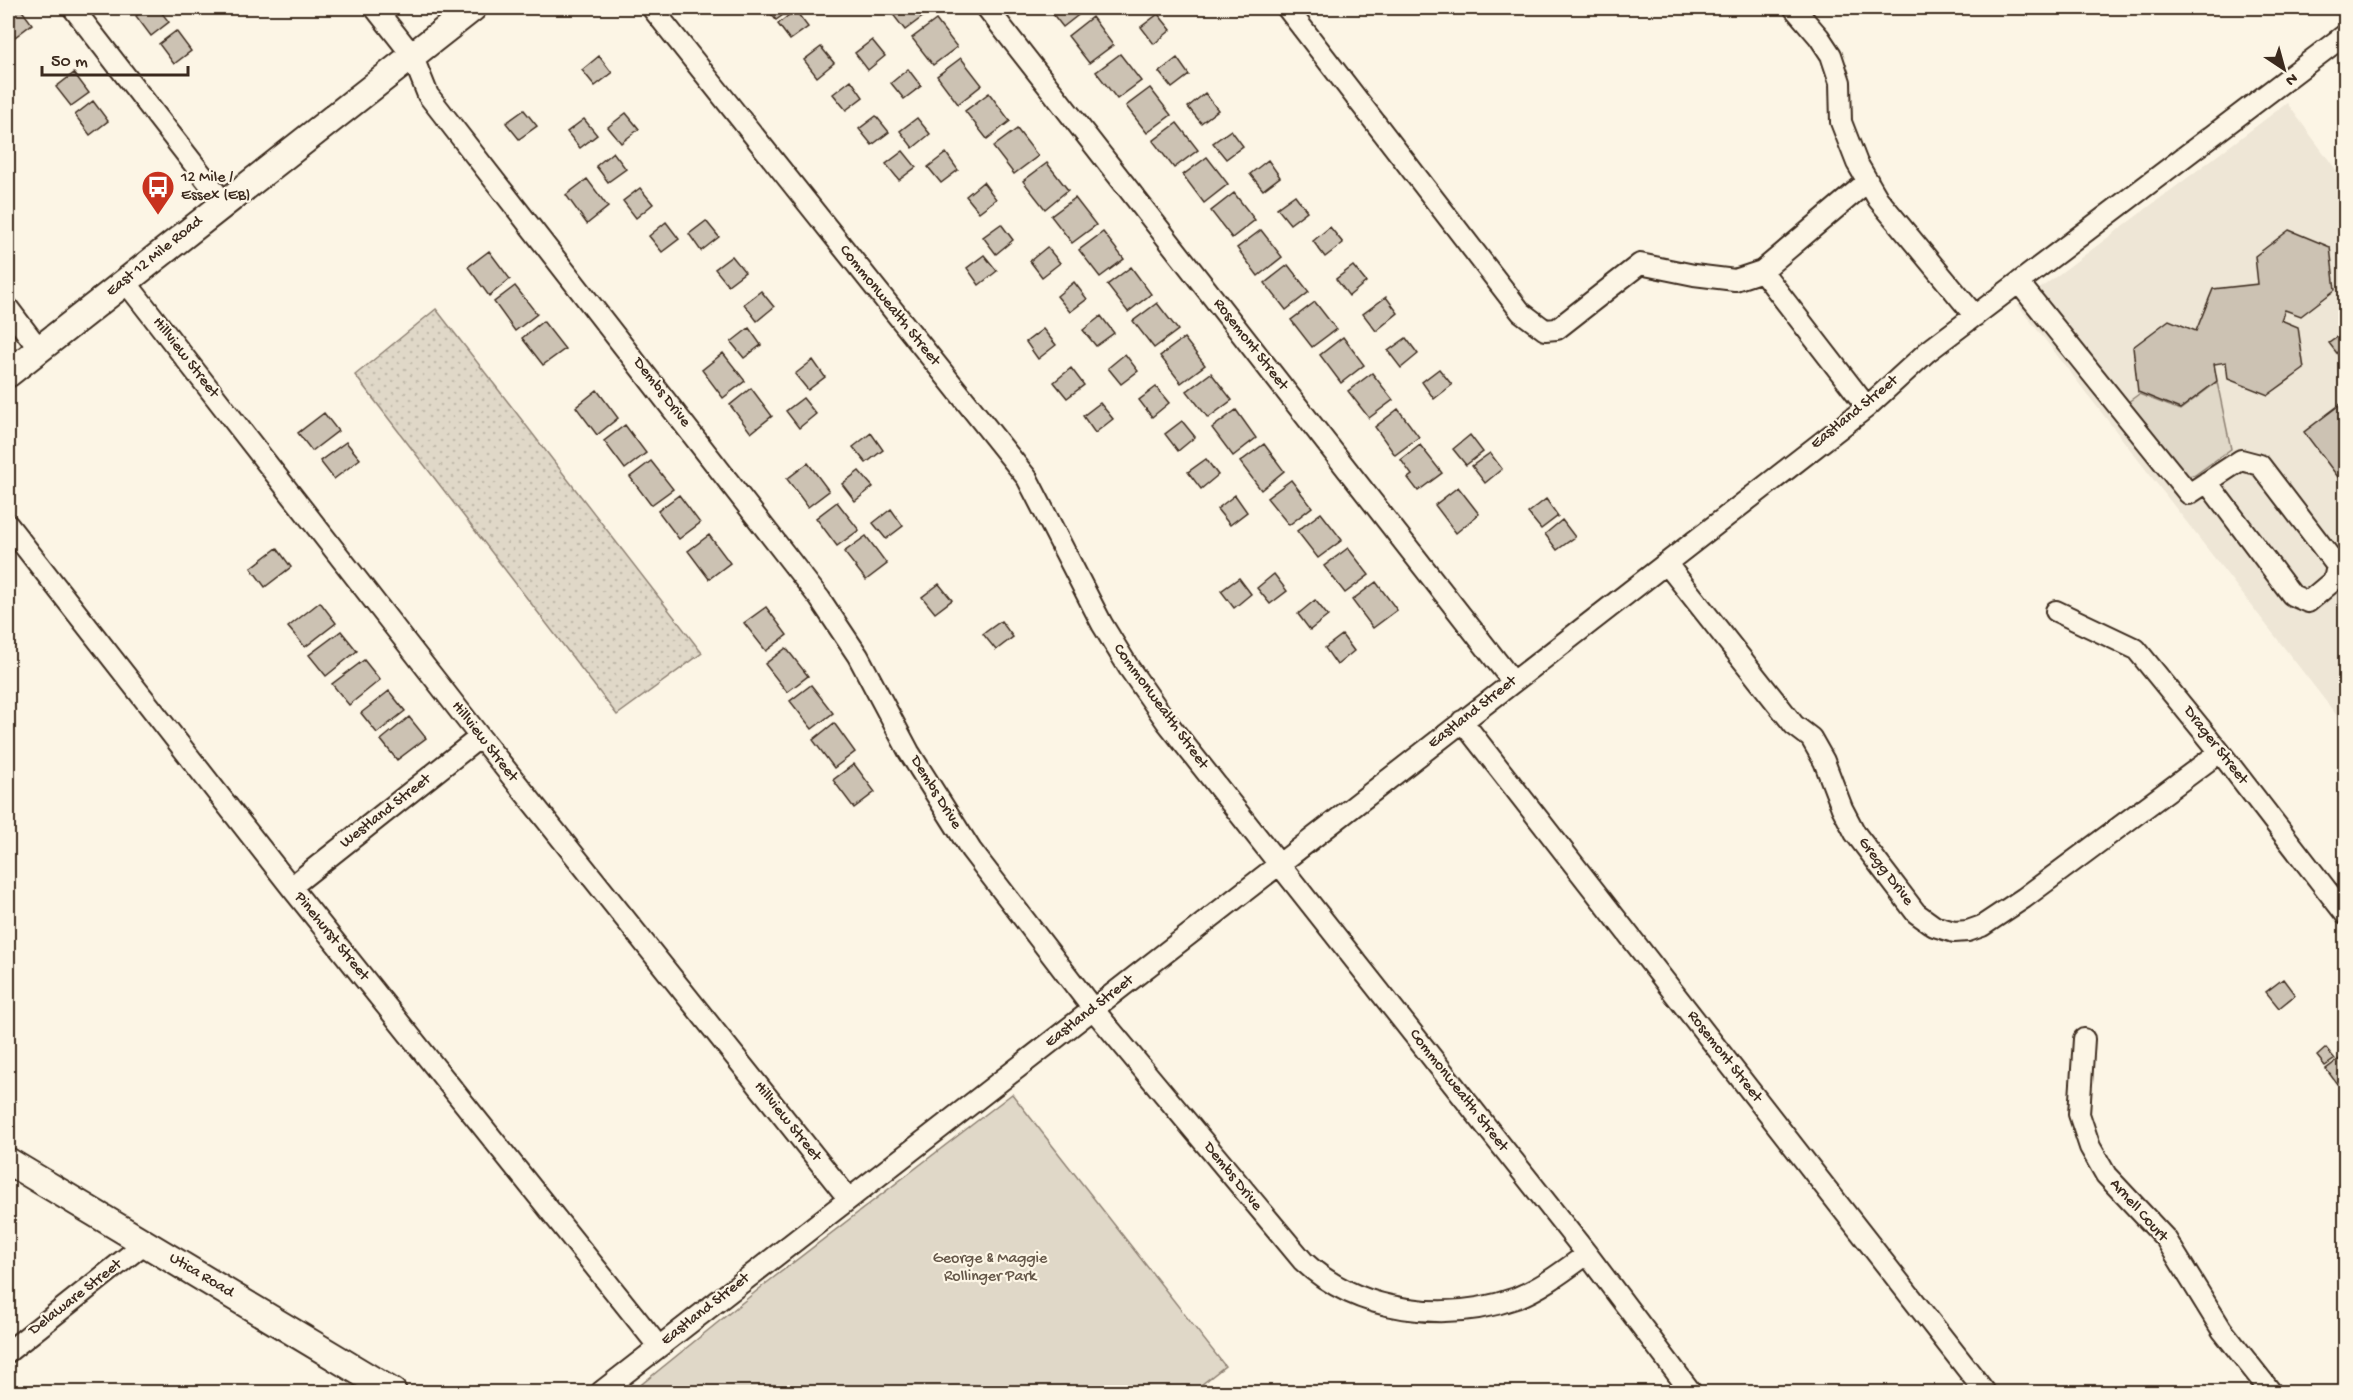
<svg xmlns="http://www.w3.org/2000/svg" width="2353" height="1400" font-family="'Gochi Hand',sans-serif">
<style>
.built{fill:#eee6d6}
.grass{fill:url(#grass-dots);stroke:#8e8173;stroke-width:1.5}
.park{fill:#e0d8c8;stroke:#8e8173;stroke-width:1.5}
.building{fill:#ccc2b3;stroke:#3b2a1e;stroke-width:1.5}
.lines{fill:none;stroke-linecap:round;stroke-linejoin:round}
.minor-casing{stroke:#3b2a1e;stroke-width:24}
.major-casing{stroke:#3b2a1e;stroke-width:30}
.minor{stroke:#fcf5e5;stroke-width:20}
.major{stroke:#fcf5e5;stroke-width:26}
.labels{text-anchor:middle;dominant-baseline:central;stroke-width:4.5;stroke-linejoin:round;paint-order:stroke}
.poi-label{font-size:16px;fill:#3b2a1e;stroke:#fcf5e5;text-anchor:start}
.street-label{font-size:16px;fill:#3b2a1e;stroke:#fcf5e5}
.park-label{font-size:16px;fill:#645648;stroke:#fcf5e5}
</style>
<defs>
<pattern id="grass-dots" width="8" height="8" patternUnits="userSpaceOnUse" patternTransform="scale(1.5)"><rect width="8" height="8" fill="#e0d8c8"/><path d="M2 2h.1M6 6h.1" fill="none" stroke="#c1baab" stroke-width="1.8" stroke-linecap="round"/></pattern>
</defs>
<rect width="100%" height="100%" fill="#fcf5e5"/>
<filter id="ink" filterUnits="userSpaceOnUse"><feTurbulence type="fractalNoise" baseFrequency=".0167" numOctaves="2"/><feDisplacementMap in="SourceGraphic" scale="12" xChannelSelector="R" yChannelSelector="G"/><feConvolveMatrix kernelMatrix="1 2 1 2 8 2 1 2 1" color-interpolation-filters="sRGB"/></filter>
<g filter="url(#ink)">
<path class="built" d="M2287 103 2345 182V726L2018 305Z"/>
<path class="grass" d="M436 309 702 653 617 715 355 375Z"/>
<path class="park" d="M2217 382 2231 449 2195 475 2186 476 2124 405 2139 394 2180 410Z
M1012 1094 1225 1366 1192 1392H632L764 1285Z"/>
<path class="building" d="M12 8H20L32 24 15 37 8 28V11Z
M146 8H158L169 22 151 36 136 16Z
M766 8H793L776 20Z
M888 8H926L929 12 905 30Z
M1048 8H1085L1086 9 1063 27Z
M795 10 808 27 790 40 778 24Z
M1158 14 1171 30 1154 44 1141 27Z
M1092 17 1113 45 1089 63 1068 36Z
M936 20 957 47 933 65 912 38Z
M176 31 191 51 174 64 159 44Z
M872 40 885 56 868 70 855 53Z
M821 47 834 63 817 77 804 60Z
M1120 54 1141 81 1117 99 1096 72Z
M599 56 612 73 595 86 582 70Z
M961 58 982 85 958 104 937 76Z
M1177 58 1189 75 1172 88 1159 72Z
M908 69 921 86 904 99 891 83Z
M74 73 89 93 71 106 56 87Z
M851 80 863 97 846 110 833 94Z
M1150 88 1171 115 1147 133 1126 106Z
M989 93 1010 121 987 139 965 111Z
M1205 93 1218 110 1201 123 1188 107Z
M93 101 108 121 90 135 75 115Z
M524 110 537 126 519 139 506 123Z
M626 113 639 129 621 143 608 127Z
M876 116 889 132 872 145 859 129Z
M917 118 930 134 913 148 900 131Z
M584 119 597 135 580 148 567 132Z
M1177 123 1198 150 1174 168 1153 141Z
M1017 129 1038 156 1014 174 993 147Z
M1231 130 1243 146 1226 159 1213 143Z
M903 151 916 167 899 180 886 164Z
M613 152 626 169 608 182 596 166Z
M946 153 958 170 941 183 928 167Z
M1207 157 1228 184 1204 203 1183 175Z
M1268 160 1280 177 1263 190 1250 174Z
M1047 163 1068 190 1045 209 1023 181Z
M587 179 608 207 587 224 566 195Z
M983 182 996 199 979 212 966 196Z
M640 188 653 204 636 218 623 201Z
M1234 193 1255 220 1232 238 1211 211Z
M1295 195 1307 211 1290 224 1277 208Z
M1075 198 1096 225 1072 243 1051 216Z
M706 221 719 237 701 251 689 234Z
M666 222 679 239 662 252 649 236Z
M1001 224 1013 240 996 254 983 237Z
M1330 227 1343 243 1325 257 1313 241Z
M1261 230 1282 257 1258 276 1237 248Z
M2289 230 2330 247 2335 290 2301 316 2285 310 2281 320 2298 327 2304 369 2268 395 2228 379 2226 362 2214 364 2217 381 2180 409 2138 392 2133 347 2169 320 2196 331 2213 289 2258 284 2255 256Z
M1103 232 1124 259 1100 277 1079 250Z
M1047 247 1060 263 1042 277 1030 261Z
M489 251 510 279 489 296 468 267Z
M984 255 997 271 979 285 967 268Z
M732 256 745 272 728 285 715 269Z
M1288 265 1309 292 1286 310 1265 283Z
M1353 266 1366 282 1349 296 1336 279Z
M1131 267 1151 294 1128 312 1107 285Z
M1074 282 1087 299 1070 312 1057 296Z
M515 286 537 314 515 331 494 302Z
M761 291 774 307 757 321 744 304Z
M1386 297 1398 313 1376 331 1363 314Z
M1315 302 1336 329 1312 347 1291 320Z
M1157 303 1178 330 1154 348 1133 321Z
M1101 316 1114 333 1096 346 1083 330Z
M543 321 565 349 543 365 522 338Z
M749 328 761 345 744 358 731 342Z
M1043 329 1056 345 1038 359 1026 342Z
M2346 331V365L2329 343Z
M1343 337 1364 365 1341 383 1320 355Z
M1184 338 1205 365 1181 383 1160 356Z
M1406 338 1418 354 1401 368 1388 351Z
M723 353 745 381 723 398 702 370Z
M1125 354 1138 371 1121 384 1108 368Z
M813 360 825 377 808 390 795 374Z
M1071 368 1084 385 1067 398 1054 382Z
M1439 369 1452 385 1434 399 1422 382Z
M1211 373 1232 400 1208 418 1187 391Z
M1372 373 1393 400 1369 418 1348 391Z
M1156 387 1169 403 1152 417 1139 400Z
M751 388 772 416 751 433 730 405Z
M597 390 618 418 597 435 576 407Z
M803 398 816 414 799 428 786 411Z
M2346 400V478L2341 481 2304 432Z
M1100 403 1113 419 1095 433 1083 416Z
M1398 409 1419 437 1395 455 1375 427Z
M1236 410 1256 438 1233 456 1212 428Z
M324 413 338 431 312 451 298 433Z
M1182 421 1195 437 1178 451 1165 434Z
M625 425 646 453 625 469 604 441Z
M871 433 883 450 866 463 853 447Z
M1470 435 1483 452 1466 465 1453 449Z
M346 442 360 459 334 479 320 461Z
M1264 444 1284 471 1261 490 1240 462Z
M1420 445 1442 473 1418 491 1408 478 1412 475 1401 460Z
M1490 453 1502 469 1485 483 1472 466Z
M1206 459 1218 475 1201 489 1188 472Z
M651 461 673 489 651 505 630 477Z
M808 463 829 491 808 507 787 479Z
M859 471 873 487 855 501 842 484Z
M1291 480 1312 507 1289 525 1267 498Z
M1458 487 1479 514 1456 533 1435 505Z
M679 495 700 523 679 539 658 511Z
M1235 495 1247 512 1230 525 1217 509Z
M1546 499 1558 516 1541 529 1528 513Z
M837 502 859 530 837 546 816 518Z
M891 509 903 526 886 539 873 523Z
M1321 513 1342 540 1318 558 1297 531Z
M1562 520 1575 537 1557 550 1545 534Z
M709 535 730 563 709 579 688 551Z
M866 536 887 564 866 580 844 552Z
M277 548 291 567 265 587 251 568Z
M1348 548 1369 575 1345 593 1324 566Z
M1274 574 1287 591 1270 604 1257 588Z
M1239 578 1251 594 1234 608 1221 591Z
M1376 582 1397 610 1373 628 1352 600Z
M939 584 952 600 935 613 922 597Z
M1315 600 1328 616 1310 630 1298 614Z
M320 602 336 623 305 647 288 627Z
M766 607 787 635 766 651 744 623Z
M1001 621 1013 637 996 650 983 634Z
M341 631 357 651 326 676 309 655Z
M1342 635 1354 651 1337 665 1325 648Z
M786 648 808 676 787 692 765 664Z
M364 660 380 680 349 705 332 684Z
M811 685 833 713 812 729 790 701Z
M389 691 405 711 377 733 361 713Z
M409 717 426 738 397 760 381 740Z
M834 723 855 752 834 768 813 740Z
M854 764 875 792 854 808 833 780Z
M2283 979 2295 995 2279 1008 2266 992Z
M2326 1048 2335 1059 2325 1066 2317 1056Z
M2342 1057 2346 1061V1078L2337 1084 2326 1069Z"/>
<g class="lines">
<g class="minor-casing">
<path id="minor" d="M73 8 224 203
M375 8 412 55 428 95 820 599 858 656 909 752 971 850 1093 1009 1303 1261C1358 1313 1446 1323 1516 1298 1542 1288 1565 1270 1587 1254
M652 8 1027 478 1102 624 1129 668 1166 721 1587 1254 1691 1392
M987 8 1513 682
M1287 8 1521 312 1545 330 1557 329 1640 264 1694 275 1735 280 1762 271 1868 181
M1794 8 1819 37 1831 55 1840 82 1841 122 1857 163 1878 199 1975 316
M1762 271 1867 407
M125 281 480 737 848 1198
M2019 283 2189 494 2241 460 2260 465 2337 566 2334 580 2308 602 2292 595 2207 482
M8 308 39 349
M8 525 291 887 659 1347
M1666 563 1794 725 1811 738 1824 761 1842 808 1855 833 1916 913 1934 926 1954 932 1968 931 1982 926 2024 898 2220 752
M2056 611 2136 649 2220 752 2346 915
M1462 721 1985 1392
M291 887 480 737
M2084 1039 2079 1114 2090 1147 2106 1175 2166 1239 2222 1330 2271 1392
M8 1352 145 1243
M601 1392 1867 407 1927 352 2346 34"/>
</g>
<g class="major-casing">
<path id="major" d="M8 374 473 8
M8 1161 393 1392"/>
</g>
<use href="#minor" class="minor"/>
<use href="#major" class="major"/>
</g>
</g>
<defs>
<g id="bus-pin" transform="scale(1.725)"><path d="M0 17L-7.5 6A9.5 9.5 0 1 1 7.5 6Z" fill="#c8321e" stroke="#fcf5e5"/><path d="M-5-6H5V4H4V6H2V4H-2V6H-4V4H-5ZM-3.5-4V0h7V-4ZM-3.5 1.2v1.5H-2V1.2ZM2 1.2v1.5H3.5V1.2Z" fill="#fff"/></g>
</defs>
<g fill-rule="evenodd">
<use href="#bus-pin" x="158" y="187"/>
</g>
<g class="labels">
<g class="poi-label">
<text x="181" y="178">12 Mile /<tspan x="181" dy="18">Essex (EB)</tspan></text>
</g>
<g class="street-label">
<text transform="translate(155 257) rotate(-39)">East 12 Mile Road</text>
<text transform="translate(889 306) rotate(51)">Commonwealth Street</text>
<text transform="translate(1250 345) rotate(52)">Rosemont Street</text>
<text transform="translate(185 358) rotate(52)">Hillview Street</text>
<text transform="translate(661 393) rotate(52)">Dembs Drive</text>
<text transform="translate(1855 413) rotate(-39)">Eastland Street</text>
<text transform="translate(1160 707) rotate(54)">Commonwealth Street</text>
<text transform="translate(1473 713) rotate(-38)">Eastland Street</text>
<text transform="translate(484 742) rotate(52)">Hillview Street</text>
<text transform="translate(2215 746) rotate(52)">Drager Street</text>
<text transform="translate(935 793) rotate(58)">Dembs Drive</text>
<text transform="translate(386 812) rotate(-38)">Westland Street</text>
<text transform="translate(1885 872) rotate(53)">Gregg Drive</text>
<text transform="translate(331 937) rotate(51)">Pinehurst Street</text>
<text transform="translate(1090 1012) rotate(-38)">Eastland Street</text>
<text transform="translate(1724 1057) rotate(52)">Rosemont Street</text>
<text transform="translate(1458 1091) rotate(52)">Commonwealth Street</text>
<text transform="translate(787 1122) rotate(51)">Hillview Street</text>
<text transform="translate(1232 1177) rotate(51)">Dembs Drive</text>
<text transform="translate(2138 1211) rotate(48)">Arnell Court</text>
<text transform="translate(201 1276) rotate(31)">Utica Road</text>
<text transform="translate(76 1298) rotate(-38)">Delaware Street</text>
<text transform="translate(706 1310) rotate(-38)">Eastland Street</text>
</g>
<g class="park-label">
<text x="990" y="1259">George &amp; Maggie<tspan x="990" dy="18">Rollinger Park</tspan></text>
</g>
</g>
<rect width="2353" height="1400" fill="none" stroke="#fcf5e5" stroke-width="30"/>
<rect x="15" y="15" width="2323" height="1370" fill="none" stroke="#3b2a1e" stroke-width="2" filter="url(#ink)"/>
<g transform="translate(2284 69) rotate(144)" stroke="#fcf5e5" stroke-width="4.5" paint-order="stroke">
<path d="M0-4.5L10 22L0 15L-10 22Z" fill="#3b2a1e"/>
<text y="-9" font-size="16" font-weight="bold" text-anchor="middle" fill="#3b2a1e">N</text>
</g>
<path d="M42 66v9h146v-9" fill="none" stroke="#3b2a1e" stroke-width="3"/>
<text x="51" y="66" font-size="18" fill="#3b2a1e" stroke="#fcf5e5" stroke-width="4.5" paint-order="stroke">50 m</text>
</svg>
